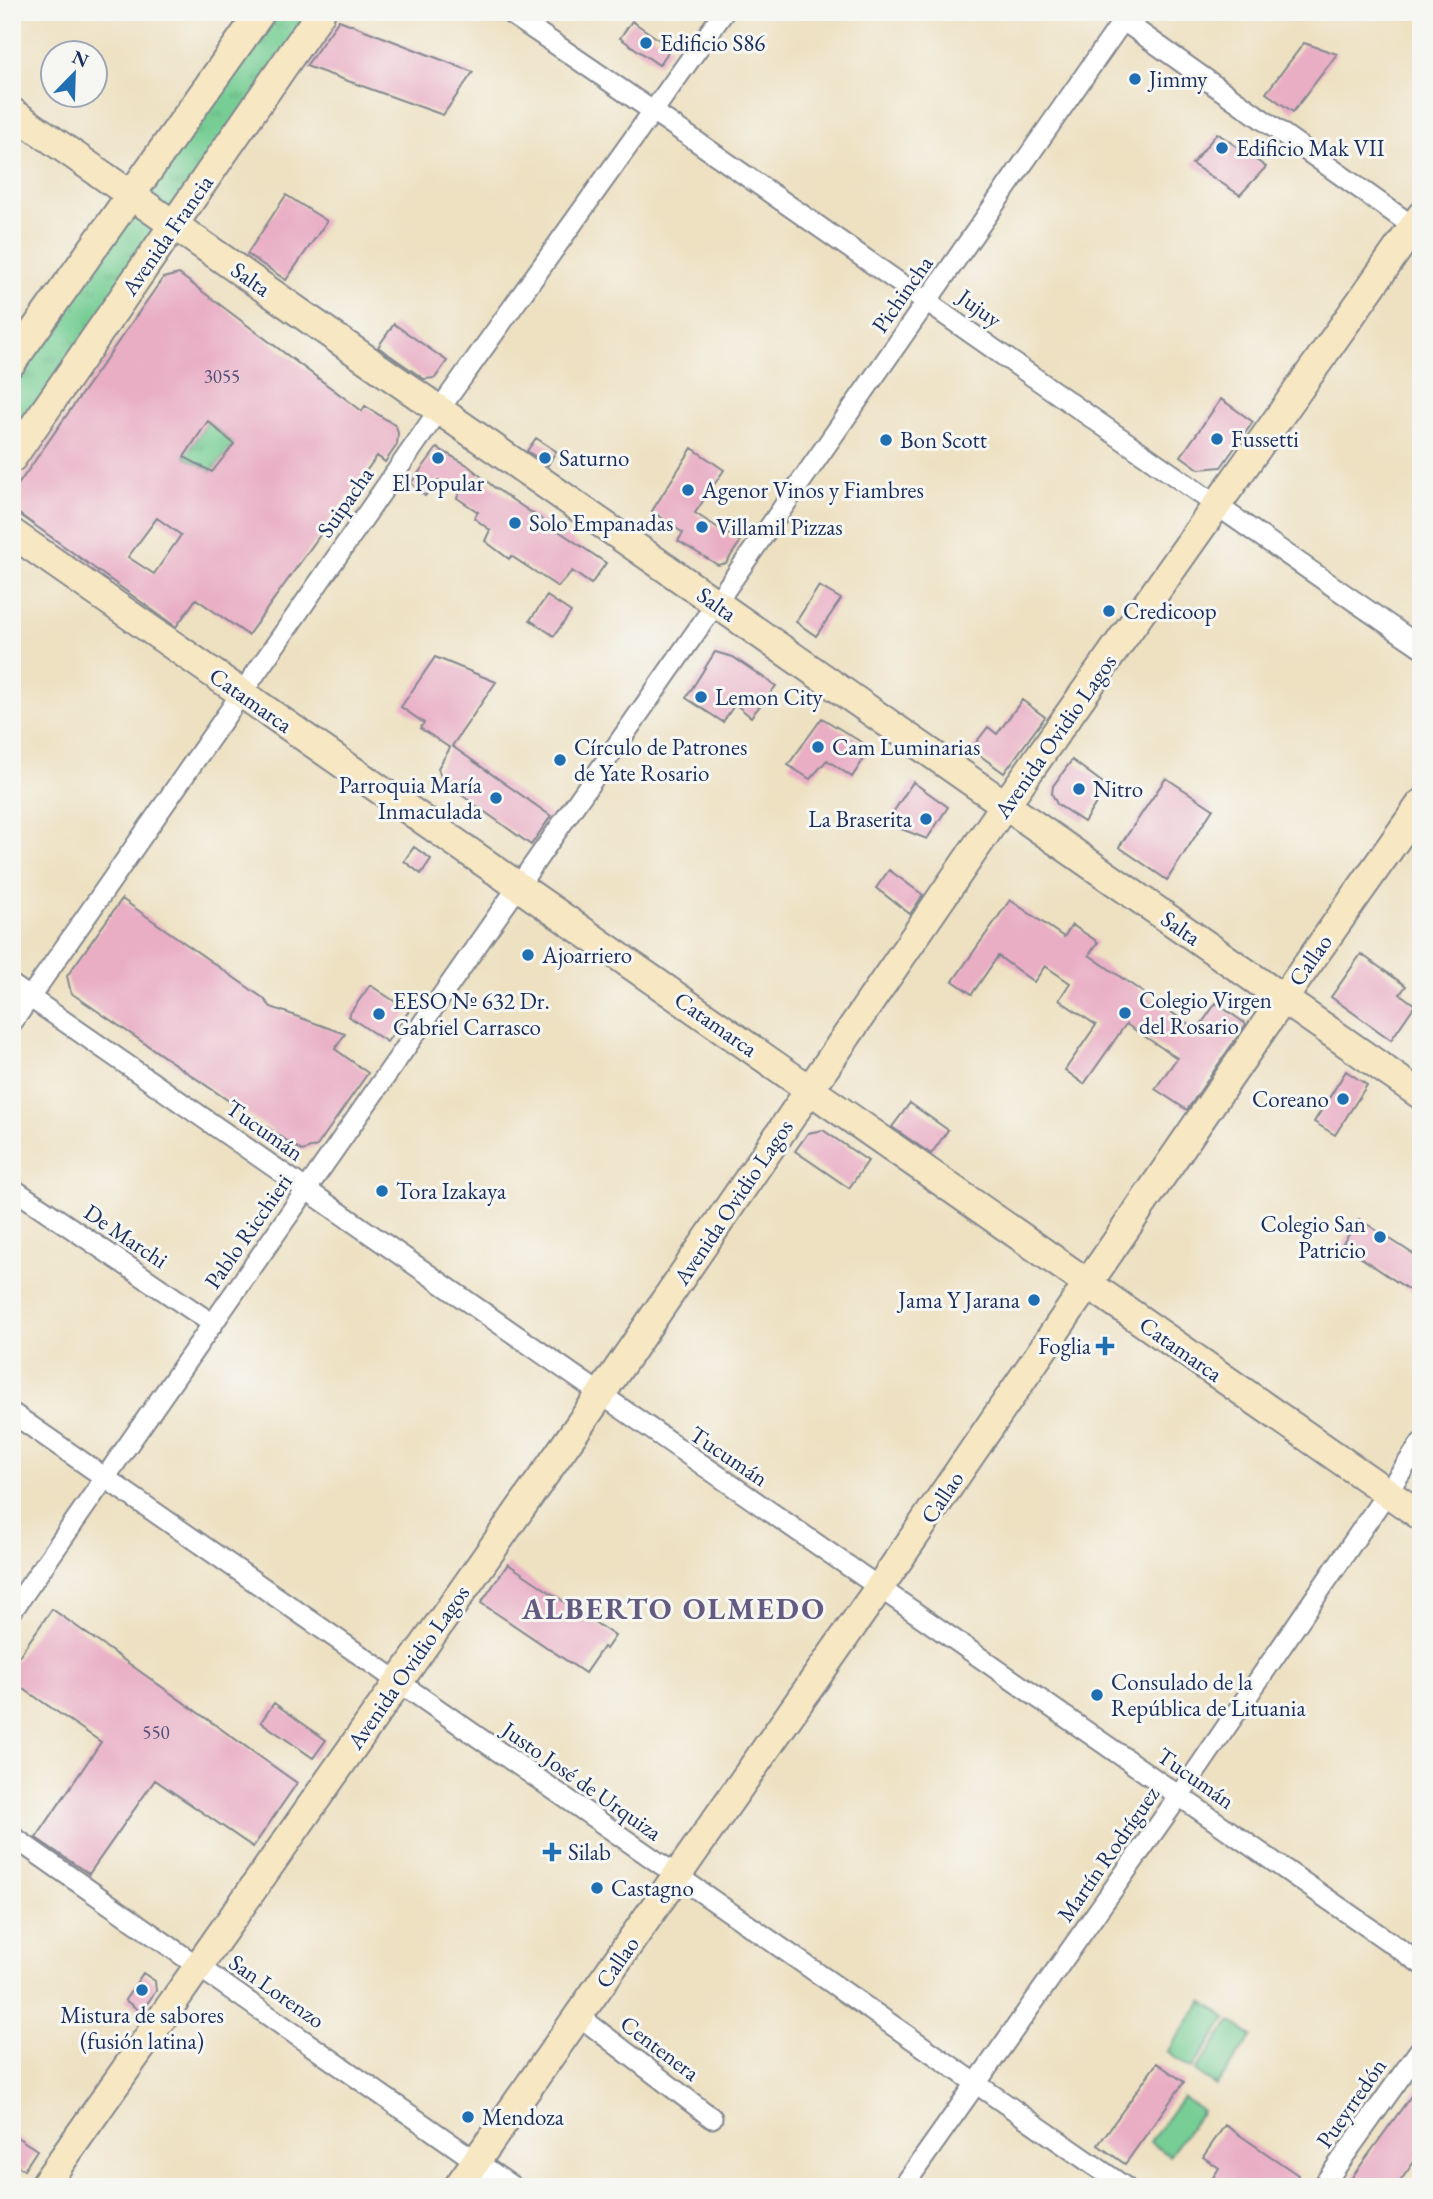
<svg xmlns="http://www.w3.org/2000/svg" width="1433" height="2199" font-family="'EB Garamond',serif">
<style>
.grass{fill:url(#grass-tufts);stroke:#497e79;stroke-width:2}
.pitch{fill:#77ce94;stroke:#497e79;stroke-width:2}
.building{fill:#e9adc4;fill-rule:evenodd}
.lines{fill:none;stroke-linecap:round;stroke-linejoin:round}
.street-casing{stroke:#848890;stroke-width:23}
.secondary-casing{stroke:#848890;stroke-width:32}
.street{stroke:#fff;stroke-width:19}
.secondary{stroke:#f7e8c3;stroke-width:28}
.poi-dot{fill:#1f6fb2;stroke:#f6f6f2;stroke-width:2.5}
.labels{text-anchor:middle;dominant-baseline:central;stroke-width:6;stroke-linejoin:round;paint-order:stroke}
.number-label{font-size:19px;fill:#4e4e78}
.poi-label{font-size:23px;fill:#1b2f5e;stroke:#f6f6f2;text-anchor:start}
.street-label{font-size:23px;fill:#1b2f5e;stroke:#f6f6f2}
.district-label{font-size:30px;font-weight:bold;letter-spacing:2px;fill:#635b82;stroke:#f6f6f2}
</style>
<defs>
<pattern id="grass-tufts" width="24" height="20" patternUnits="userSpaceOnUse" patternTransform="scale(1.75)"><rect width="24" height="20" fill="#77ce94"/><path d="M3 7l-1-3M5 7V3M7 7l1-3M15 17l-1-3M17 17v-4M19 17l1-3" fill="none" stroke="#66b182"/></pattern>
</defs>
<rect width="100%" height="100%" fill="#f6f6f2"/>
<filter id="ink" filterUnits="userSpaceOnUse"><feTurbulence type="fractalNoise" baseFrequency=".0143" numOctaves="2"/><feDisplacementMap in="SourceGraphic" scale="14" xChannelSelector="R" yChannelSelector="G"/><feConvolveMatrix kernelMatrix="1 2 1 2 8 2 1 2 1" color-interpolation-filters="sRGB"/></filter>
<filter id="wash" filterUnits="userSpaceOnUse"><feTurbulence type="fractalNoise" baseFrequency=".00686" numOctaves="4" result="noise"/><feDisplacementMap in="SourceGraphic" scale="28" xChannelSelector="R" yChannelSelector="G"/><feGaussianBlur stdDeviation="1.57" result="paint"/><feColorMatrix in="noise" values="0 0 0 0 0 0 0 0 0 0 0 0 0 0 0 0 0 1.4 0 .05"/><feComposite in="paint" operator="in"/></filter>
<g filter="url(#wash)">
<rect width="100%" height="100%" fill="#eee1c2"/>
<path class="grass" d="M261 12H321L12 458V362Z
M208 421 234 444 212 472 184 457Z"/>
<path class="pitch" d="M1203 2001 1227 2018 1191 2069 1167 2052Z
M1231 2021 1252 2036 1216 2086 1195 2071Z
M1183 2097 1202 2111 1169 2156 1150 2142Z"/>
<g id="blocks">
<path class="building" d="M339 20 473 72 443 115 306 66Z
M632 21 671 48 659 65 620 38Z
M1304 43 1337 54 1293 112 1266 93Z
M1217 133 1266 167 1240 195 1192 164Z
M286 195 327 221 286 280 247 254Z
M179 274 362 411 365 406 396 426 398 433 397 445 385 462 377 456 248 635 196 599 176 627 15 511V489L78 399 163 278ZM208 421 234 444 212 472 184 457ZM157 518 181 535 154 574 128 557Z
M394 324 447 361 435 378 424 379 378 347Z
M1221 399 1253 422 1221 467 1199 469 1181 456Z
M536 438 556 451 548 465 527 451Z
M437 448 466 464 495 488 606 563 591 584 572 571 558 587 511 556 509 559 485 541 490 530 474 518 478 512 457 498 459 494 439 480 425 496 411 483Z
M692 448 724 470 695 513 740 542 726 563 718 565 678 541 683 533 652 511Z
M819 586 841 599 816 636 796 622Z
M547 596 571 612 554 636 530 620Z
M715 652 733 657 776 686 751 717 735 704 723 722 686 698Z
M435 657 496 682 452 746 551 816 531 845 442 781 438 768 450 748 420 728 424 723 401 707Z
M1022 700 1045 717 1004 773 971 749 988 727 997 734Z
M822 718 871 748 852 777 827 760 810 779 788 765Z
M1072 760 1107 786 1084 822 1057 804 1052 794 1053 786Z
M1166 778 1213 809 1167 880 1119 847Z
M913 782 948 807 927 839 886 823Z
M414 847 431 859 421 874 404 861Z
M889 870 923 895 910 914 876 888Z
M122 899 263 998 271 1007 345 1034 335 1049 368 1073 317 1146 302 1151 71 993 67 976Z
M1010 900 1064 937 1072 925 1098 942 1089 955 1197 1030 1216 1003 1246 1024 1187 1110 1155 1089 1177 1058 1126 1024 1084 1084 1065 1070 1096 1025 1059 1000 1070 983 1045 966 1034 982 998 956 972 994 953 981Z
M1361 954 1406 986 1400 994 1415 1005 1391 1040 1331 997Z
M370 985 409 1011 387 1042 348 1016Z
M1346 1071 1367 1085 1335 1135 1314 1122Z
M910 1103 948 1130 931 1154 892 1127Z
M823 1130 868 1161 849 1188 795 1151 808 1133Z
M1359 1219 1421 1259V1298L1342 1245Z
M508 1564 615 1636 606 1649 603 1647 585 1673 481 1603Z
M52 1609 297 1783 253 1847 155 1780 89 1874 36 1838 101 1742 12 1681V1666Z
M274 1703 326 1740 313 1758 261 1722Z
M143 1973 155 1981 156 1991 141 2012 125 2000Z
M1157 2063 1184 2082 1125 2164 1098 2145Z
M1421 2082V2152L1396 2187H1345Z
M1225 2125 1298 2175 1290 2187H1207L1219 2168 1203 2157Z
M12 2134 37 2150 24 2170 12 2162Z"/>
</g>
</g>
<g filter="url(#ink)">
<use href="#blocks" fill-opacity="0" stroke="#848890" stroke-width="2"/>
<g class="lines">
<g class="street-casing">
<path id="street" d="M508 12C815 220 1115 437 1421 647
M1111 12 1421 232
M12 985C480 1313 951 1637 1421 1964
M12 1023 439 410 724 12
M12 1188 213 1324
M12 1413 1125 2187
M12 1611 1129 12
M12 1836 513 2187
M579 2016 712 2118
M903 2187 1179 1796 1421 1443
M1322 2187 1421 2048"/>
</g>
<g class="secondary-casing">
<path id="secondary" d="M12 112 1421 1095
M12 362 261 12
M12 458 321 12
M12 533 1421 1516
M43 2187 599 1397 1005 805 1421 216
M458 2187 879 1588 1283 999 1421 804"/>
</g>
<use href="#street" class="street"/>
<use href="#secondary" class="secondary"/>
</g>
</g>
<g class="poi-dot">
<circle cx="646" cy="43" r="7"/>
<circle cx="1135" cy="79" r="7"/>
<circle cx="1222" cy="148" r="7"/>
<circle cx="1217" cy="439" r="7"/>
<circle cx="886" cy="440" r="7"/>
<circle cx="438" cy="458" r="7"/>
<circle cx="545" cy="458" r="7"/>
<circle cx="688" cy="490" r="7"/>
<circle cx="515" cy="523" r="7"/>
<circle cx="702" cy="527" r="7"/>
<circle cx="1109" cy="611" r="7"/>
<circle cx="701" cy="697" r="7"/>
<circle cx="818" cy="747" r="7"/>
<circle cx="560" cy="760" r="7"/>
<circle cx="1079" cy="789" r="7"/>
<circle cx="496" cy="798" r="7"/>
<circle cx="926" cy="819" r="7"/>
<circle cx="528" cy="955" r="7"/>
<circle cx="1125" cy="1013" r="7"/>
<circle cx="379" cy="1014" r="7"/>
<circle cx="1343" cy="1099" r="7"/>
<circle cx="382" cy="1191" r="7"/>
<circle cx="1380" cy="1237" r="7"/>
<circle cx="1034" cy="1300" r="7"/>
<path d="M1101.5 1335.5h7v7h7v7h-7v7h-7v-7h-7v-7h7z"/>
<circle cx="1097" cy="1695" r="7"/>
<path d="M548.5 1841.5h7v7h7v7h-7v7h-7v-7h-7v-7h7z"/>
<circle cx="597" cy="1888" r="7"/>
<circle cx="142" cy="1990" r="7"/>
<circle cx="468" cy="2117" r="7"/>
</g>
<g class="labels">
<g class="number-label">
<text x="222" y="376">3055</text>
<text x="156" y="1732">550</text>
</g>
<g class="poi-label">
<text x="660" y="43">Edificio S86</text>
<text x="1149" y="79">Jimmy</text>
<text x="1236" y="148">Edificio Mak VII</text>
<text x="1231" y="439">Fussetti</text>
<text x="900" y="440">Bon Scott</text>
<text x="559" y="458">Saturno</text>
<text x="438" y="483" text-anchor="middle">El Popular</text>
<text x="702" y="490">Agenor Vinos y Fiambres</text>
<text x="529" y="523">Solo Empanadas</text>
<text x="716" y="527">Villamil Pizzas</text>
<text x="1123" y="611">Credicoop</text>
<text x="715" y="697">Lemon City</text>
<text x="574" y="747">Círculo de Patrones<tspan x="574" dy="26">de Yate Rosario</tspan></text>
<text x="832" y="747">Cam Luminarias</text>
<text x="482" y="785" text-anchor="end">Parroquia María<tspan x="482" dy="26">Inmaculada</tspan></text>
<text x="1093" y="789">Nitro</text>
<text x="912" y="819" text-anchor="end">La Braserita</text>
<text x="542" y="955">Ajoarriero</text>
<text x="1139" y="1000">Colegio Virgen<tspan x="1139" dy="26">del Rosario</tspan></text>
<text x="393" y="1001">EESO Nº 632 Dr.<tspan x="393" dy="26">Gabriel Carrasco</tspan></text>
<text x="1329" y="1099" text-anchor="end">Coreano</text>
<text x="396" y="1191">Tora Izakaya</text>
<text x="1366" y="1224" text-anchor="end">Colegio San<tspan x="1366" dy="26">Patricio</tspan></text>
<text x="1020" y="1300" text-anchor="end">Jama Y Jarana</text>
<text x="1091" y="1346" text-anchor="end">Foglia</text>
<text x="1111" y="1682">Consulado de la<tspan x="1111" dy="26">República de Lituania</tspan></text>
<text x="568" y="1852">Silab</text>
<text x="611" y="1888">Castagno</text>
<text x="142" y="2015" text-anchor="middle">Mistura de sabores<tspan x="142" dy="26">(fusión latina)</tspan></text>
<text x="482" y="2117">Mendoza</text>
</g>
<g class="street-label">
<text transform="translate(167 235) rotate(-55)">Avenida Francia</text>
<text transform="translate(251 279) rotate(35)">Salta</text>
<text transform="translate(902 294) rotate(-55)">Pichincha</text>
<text transform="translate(980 308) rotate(36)">Jujuy</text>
<text transform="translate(345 502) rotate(-55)">Suipacha</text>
<text transform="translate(717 604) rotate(35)">Salta</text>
<text transform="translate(251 700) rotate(35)">Catamarca</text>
<text transform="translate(1055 736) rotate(-55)">Avenida Ovidio Lagos</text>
<text transform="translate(1181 928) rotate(35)">Salta</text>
<text transform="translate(1310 960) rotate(-55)">Callao</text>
<text transform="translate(716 1024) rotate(35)">Catamarca</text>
<text transform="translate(265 1130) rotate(35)">Tucumán</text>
<text transform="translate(733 1202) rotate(-56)">Avenida Ovidio Lagos</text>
<text transform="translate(248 1231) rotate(-55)">Pablo Ricchieri</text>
<text transform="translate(126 1236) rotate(34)">De Marchi</text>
<text transform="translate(1181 1349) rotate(35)">Catamarca</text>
<text transform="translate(729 1456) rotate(34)">Tucumán</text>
<text transform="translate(942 1497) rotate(-56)">Callao</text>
<text transform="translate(408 1667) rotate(-55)">Avenida Ovidio Lagos</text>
<text transform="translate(1196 1778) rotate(35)">Tucumán</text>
<text transform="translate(582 1781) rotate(35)">Justo José de Urquiza</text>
<text transform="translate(1108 1854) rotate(-55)">Martín Rodríguez</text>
<text transform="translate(617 1962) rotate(-55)">Callao</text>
<text transform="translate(277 1991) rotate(35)">San Lorenzo</text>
<text transform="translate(660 2048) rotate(37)">Centenera</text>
<text transform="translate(1351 2103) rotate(-55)">Pueyrredón</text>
</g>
<g class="district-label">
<text x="674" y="1608">ALBERTO OLMEDO</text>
</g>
</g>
<rect width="1433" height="2199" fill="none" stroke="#f6f6f2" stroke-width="42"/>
<g transform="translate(74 74) rotate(23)"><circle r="33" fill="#f6f6f2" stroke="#9ea6b7" stroke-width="2"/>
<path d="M0-5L12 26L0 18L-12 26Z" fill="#1f6fb2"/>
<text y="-10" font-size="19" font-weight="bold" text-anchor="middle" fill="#1b2f5e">N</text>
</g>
</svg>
